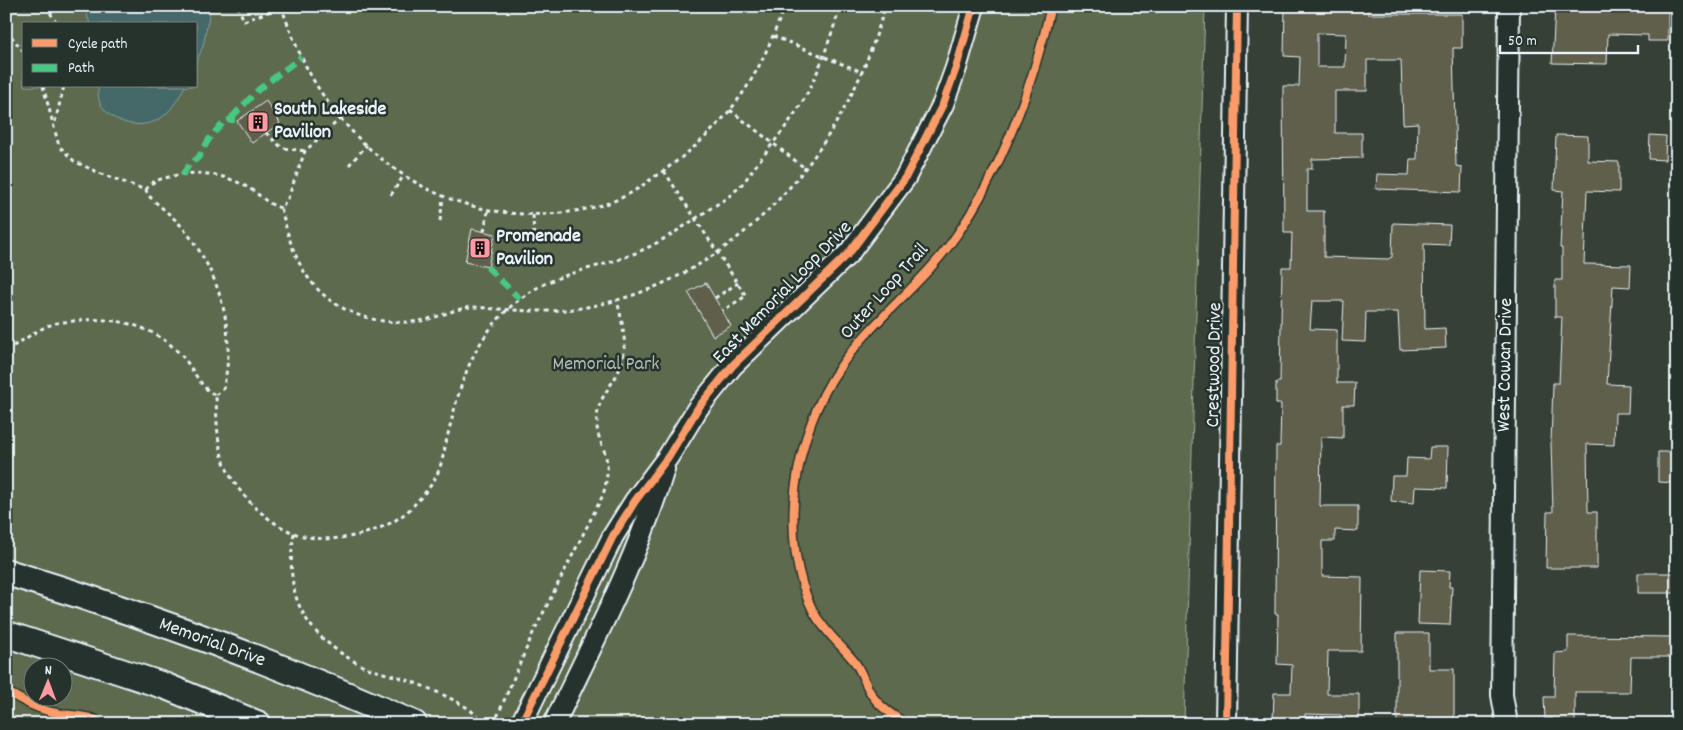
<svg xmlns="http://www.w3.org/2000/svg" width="1683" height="730" font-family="Dekko,sans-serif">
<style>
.green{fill:#5d6b4d;stroke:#a2aea2;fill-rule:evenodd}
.water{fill:#446968;stroke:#869fa2}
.building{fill:#605f4b;stroke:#e8f1f8;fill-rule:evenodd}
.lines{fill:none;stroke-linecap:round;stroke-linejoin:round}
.minor-casing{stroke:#e8f1f8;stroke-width:24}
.major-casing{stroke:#e8f1f8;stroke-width:29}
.path{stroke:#e8f1f8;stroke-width:3;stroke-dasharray:4 4;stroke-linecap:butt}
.minor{stroke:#26332d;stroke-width:20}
.major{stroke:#26332d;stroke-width:25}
.quiet{stroke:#46c982;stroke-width:6;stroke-dasharray:12 6;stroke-linecap:butt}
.cycleway-casing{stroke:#26332d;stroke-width:11}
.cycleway{stroke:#fa9b69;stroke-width:8}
.labels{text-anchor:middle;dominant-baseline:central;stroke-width:5;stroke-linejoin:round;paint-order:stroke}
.poi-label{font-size:20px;font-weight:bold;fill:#e8f1f8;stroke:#26332d;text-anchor:start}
.street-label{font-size:20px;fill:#e8f1f8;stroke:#26332d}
.park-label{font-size:20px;fill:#b0bbb4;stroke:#26332d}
</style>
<rect width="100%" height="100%" fill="#374036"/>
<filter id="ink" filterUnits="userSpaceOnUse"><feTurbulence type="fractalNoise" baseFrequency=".02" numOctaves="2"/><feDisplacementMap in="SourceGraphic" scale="10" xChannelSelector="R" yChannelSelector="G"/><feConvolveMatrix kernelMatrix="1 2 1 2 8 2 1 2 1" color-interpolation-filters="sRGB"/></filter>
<g filter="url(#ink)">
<path class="green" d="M6 6H1205L1184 724H6ZM24 24H196V86H24ZM32 668H62V698H32Z"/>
<path class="water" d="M84 6H211L203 46 196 63V24H90Z
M98 86H185C179 97 171 113 159 119 141 130 113 124 101 105 98 100 98 92 98 86Z"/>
<path class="building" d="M1285 6H1368V14H1462V48H1453L1456 166 1462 167 1461 192 1376 189 1377 174 1409 175 1410 159H1417L1418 123 1403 124 1401 60H1367V91H1335V133H1362V158L1312 159V169H1307V211H1324V257L1388 259 1392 257 1393 223 1450 225 1449 245 1424 244 1425 329 1445 328 1446 348 1400 350 1398 312H1366L1365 342 1342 341 1344 301H1312L1310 329 1337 330V383H1355L1354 405H1343V438L1321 437 1320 506H1358V531L1335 530V541H1322V576L1362 577 1361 651H1328L1327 694H1359V724H1340L1341 715 1305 714V724H1273L1274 693H1291L1292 665 1277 664 1278 614H1275L1276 446H1280L1281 404H1276V382H1280L1282 267H1291L1292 233H1284L1283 86H1299L1300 57 1284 56ZM1317 33 1346 34 1345 67H1317Z
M1555 8 1668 9V41H1648V35L1608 34 1607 64 1552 63Z
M266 101 280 123 252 143 237 121Z
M1556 135 1588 136V161L1619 162V192L1587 191 1584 264 1631 265 1630 287 1613 286 1607 384 1629 385 1628 413H1615L1614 445 1587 444 1588 512H1597V568H1546L1547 512H1553L1551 443 1553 383H1559L1562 317H1555V280H1562V248H1560L1563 191 1554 190Z
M1650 135 1666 136 1665 160 1649 159Z
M472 229 495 234 488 267 465 262Z
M706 283 731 326 713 336 688 292Z
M1430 447H1448L1447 488 1415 487 1414 503 1391 501 1392 476H1406L1407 458 1429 459Z
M1658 452H1677V483L1658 482Z
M1420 570 1450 571 1449 587H1452L1450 625 1418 624Z
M1638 573H1677V593H1638Z
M1397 633H1429V669H1454V724H1397Z
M1568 636 1677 637V657H1631L1630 692H1575V724H1552V718L1545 719 1544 697H1554L1555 653 1568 652Z"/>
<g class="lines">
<g class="minor-casing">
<path id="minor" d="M521 724 613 536 635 501 668 457 698 408 733 365 849 253 905 178 943 104 956 68 974 6
M554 724C594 640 638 558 664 469
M1226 724 1237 6
M1507 724 1502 695 1509 6"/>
</g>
<g class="major-casing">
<path id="major" d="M6 572C145 614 282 665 414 724
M6 634 165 686 258 724"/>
</g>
<path class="path" d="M46 6 57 24
M238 6 244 21 281 7
M281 6C293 39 305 70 325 98 378 173 456 219 549 214 576 212 605 207 629 194 638 189 646 183 654 177 691 153 725 122 748 85 764 60 774 33 785 6
M6 30 24 52
M773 36 862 72
M43 86 59 146 74 161 101 174 146 190 148 195C161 208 176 218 187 233 221 277 237 334 223 389L216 395
M730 110 806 169
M341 118 305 151 287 201 281 208C286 228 291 248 301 266 324 310 373 327 420 321 437 318 454 309 471 307 480 307 491 309 500 309 522 311 544 312 566 310 727 292 845 156 885 6
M55 122 64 86
M266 133 282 148 305 151
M349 165 367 145
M664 171 746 296 722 311
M146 190C151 181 160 179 169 177 198 169 227 174 252 190 262 197 269 205 281 208
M391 195 404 175
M533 215 534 239
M440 221 443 198
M484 231 488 211
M715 298 738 283
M6 350C22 342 37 329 53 324 59 322 66 322 73 321 113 316 153 324 181 355 193 367 200 389 216 395 217 422 216 452 231 477 244 500 269 523 294 533 330 547 388 534 414 505 420 498 428 490 433 482 442 468 444 450 448 434 460 386 470 346 507 310 550 270 585 274 633 254 661 243 686 225 711 208 719 203 728 198 735 191 744 184 750 173 757 164 775 140 795 117 809 90 822 64 831 34 841 6
M294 533C284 595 302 632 357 663 373 672 391 674 407 680 427 687 449 697 466 707 474 712 479 719 487 724
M494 724 533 633 603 495C607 481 609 468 605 453 601 442 596 433 597 420 597 398 612 387 620 368 629 346 622 322 617 300"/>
<use href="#minor" class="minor"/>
<use href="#major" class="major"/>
<path class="quiet" d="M231 118 258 90 301 57
M182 175 190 164 198 158 211 136 226 120H235
M487 267 520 299"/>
<g class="cycleway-casing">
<path id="cycleway" d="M6 691C19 699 33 707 48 711 68 717 87 713 104 724
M521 724 613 536 635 501 668 457 698 408 733 365 849 253 905 178 943 104 956 68 974 6
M906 724C892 714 877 706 869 690 864 681 861 670 854 661 840 644 825 632 814 613 776 539 794 433 840 367 873 319 923 284 956 236 1002 169 1033 86 1051 6
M1226 724 1237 6"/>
</g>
<use href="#cycleway" class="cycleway"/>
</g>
</g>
<defs>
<g id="building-square" transform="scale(1.125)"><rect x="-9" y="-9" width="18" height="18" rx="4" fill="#ff9aa2" stroke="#26332d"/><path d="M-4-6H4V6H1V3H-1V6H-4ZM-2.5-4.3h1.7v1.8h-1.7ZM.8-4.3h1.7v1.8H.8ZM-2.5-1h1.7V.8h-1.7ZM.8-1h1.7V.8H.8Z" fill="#111"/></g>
</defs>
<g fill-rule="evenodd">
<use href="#building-square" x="258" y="122"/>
<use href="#building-square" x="480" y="248"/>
</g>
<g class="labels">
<g class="poi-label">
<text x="274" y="110">South Lakeside<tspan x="274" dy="23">Pavilion</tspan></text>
<text x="496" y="237">Promenade<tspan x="496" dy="23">Pavilion</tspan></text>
</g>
<g class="street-label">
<text transform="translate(885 292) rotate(-48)">Outer Loop Trail</text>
<text transform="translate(783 293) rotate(-46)">East Memorial Loop Drive</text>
<text transform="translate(1215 365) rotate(-89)">Crestwood Drive</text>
<text transform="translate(1506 365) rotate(-89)">West Cowan Drive</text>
<text transform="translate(212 643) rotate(20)">Memorial Drive</text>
</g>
<g class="park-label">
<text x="606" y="365">Memorial Park</text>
</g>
</g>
<rect width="1683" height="730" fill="none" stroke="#26332d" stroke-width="25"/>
<rect x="12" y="12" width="1658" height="705" fill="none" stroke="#e8f1f8" stroke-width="2" filter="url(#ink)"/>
<rect x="22" y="22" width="175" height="65" fill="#26332d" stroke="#747f7e"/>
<rect x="32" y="39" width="25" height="8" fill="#fa9b69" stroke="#747f7e"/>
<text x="68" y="48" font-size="15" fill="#e8f1f8">Cycle path</text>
<rect x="32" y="64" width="25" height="8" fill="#46c982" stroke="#747f7e"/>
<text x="68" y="72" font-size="15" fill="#e8f1f8">Path</text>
<g transform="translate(48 682) rotate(1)"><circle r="24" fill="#26332d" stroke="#747f7e"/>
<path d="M0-4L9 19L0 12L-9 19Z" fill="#ff9aa2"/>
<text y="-8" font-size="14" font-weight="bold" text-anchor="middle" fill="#e8f1f8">N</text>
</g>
<path d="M1500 45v8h138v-8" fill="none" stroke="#e8f1f8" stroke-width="2.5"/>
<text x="1508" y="45" font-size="15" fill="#e8f1f8" stroke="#26332d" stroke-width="4" paint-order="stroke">50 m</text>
</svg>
